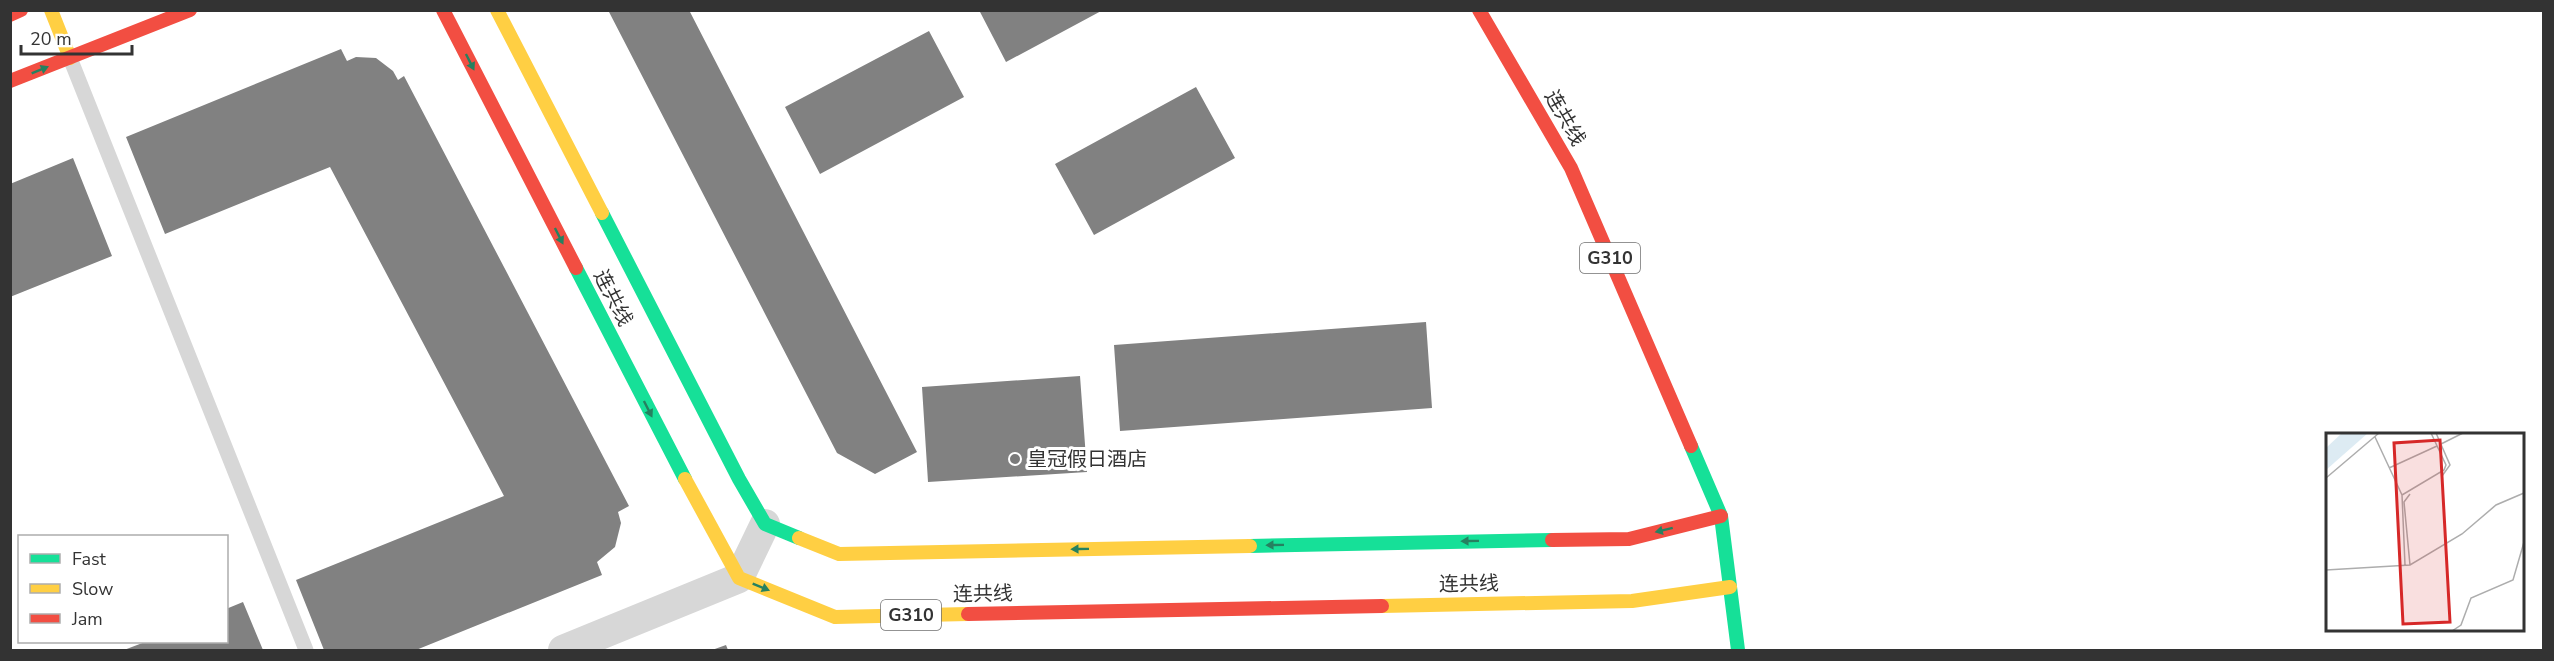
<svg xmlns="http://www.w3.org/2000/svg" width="2554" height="661" font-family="'Nunito Sans','Noto Sans SC',sans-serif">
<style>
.building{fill:#818181}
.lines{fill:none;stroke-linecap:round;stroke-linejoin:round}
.lane{stroke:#d7d7d7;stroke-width:15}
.street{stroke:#d7d7d7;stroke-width:30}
.fast{stroke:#16e098;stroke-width:14}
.slow{stroke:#ffcf43;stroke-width:14}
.jam{stroke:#f24e42;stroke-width:14}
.oneway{fill:#268160}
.poi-dot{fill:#7a7a7a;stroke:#fff;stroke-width:2}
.labels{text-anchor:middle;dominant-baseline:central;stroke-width:6;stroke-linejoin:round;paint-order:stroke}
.shield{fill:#fff;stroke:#707070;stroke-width:1.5}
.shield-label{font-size:18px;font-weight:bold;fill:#333}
.street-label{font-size:20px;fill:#333;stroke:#fff}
.poi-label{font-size:20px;fill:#333;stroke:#fff;text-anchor:start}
.inset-road{fill:none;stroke:#adadad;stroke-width:1.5}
.view{fill:#d62828;fill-opacity:0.15;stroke:#d62828;stroke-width:3}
.inset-edge{fill:none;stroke:#333;stroke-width:3}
</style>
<rect width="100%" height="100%" fill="#fff"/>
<path class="building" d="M608 10H689L917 452 875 474 837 453Z
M979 10H1103L1006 62Z
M929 31 964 97 820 174 785 107Z
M341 49 347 61 356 57 376 58 393 71 398 80 404 76 629 506 618 512 621 523 615 547 597 562 602 575 416 650H324L296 580 504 496 330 167 165 234 126 137Z
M1196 87 1235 158 1094 235 1055 164Z
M73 158 112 256 10 297V184Z
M1426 322 1432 408 1120 431 1114 345Z
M1080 376 1087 472 928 482 922 387Z
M243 602 263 650H124L145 642H226V609Z
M726 645 728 650H712Z"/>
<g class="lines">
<path class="lane" d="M70 58 306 650"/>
<path class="street" d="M563 650 739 578 765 524"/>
<path class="fast" d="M602 213 739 479 765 524 799 538
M576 268 685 479
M1691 446 1721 516 1738 650
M1250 546 1552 540"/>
<path class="slow" d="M51 10 70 58
M497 10 602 213
M685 479 739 578 835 617 968 614
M799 538 839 554 1250 546
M1382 606 1632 601 1730 587"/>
<path class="jam" d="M443 10 576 268
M1479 10 1571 168 1691 446
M10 15 21 10
M10 81 190 10
M1552 540 1629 539 1721 516
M968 614 1382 606"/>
</g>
<defs><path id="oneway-solid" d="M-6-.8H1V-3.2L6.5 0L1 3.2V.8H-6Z" transform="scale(1.5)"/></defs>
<g class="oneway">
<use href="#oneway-solid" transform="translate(470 62) rotate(63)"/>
<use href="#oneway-solid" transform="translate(40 70) rotate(-22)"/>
<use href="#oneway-solid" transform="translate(559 236) rotate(63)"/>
<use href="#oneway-solid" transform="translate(648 409) rotate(63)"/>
<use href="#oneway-solid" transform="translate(1664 530) rotate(166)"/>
<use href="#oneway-solid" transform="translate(1470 541) rotate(179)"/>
<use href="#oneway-solid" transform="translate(1275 545) rotate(179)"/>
<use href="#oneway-solid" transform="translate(1080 549) rotate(179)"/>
<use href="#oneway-solid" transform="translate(761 587) rotate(22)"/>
</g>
<circle class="poi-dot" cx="1015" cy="459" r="6"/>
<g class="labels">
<g class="shield">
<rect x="1580" y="243" width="60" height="30" rx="4.5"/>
<rect x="881" y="600" width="60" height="30" rx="4.5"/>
</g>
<g class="shield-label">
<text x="1610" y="258">G310</text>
<text x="911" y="615">G310</text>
</g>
<g class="street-label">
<text transform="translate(1565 118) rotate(60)">连共线</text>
<text transform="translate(613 298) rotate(63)">连共线</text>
<text transform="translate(1469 584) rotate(-1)">连共线</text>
<text transform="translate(983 594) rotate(-1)">连共线</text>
</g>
<g class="poi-label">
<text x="1027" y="459">皇冠假日酒店</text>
</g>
</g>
<g transform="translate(2326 433)">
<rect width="198" height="198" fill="#fff"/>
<path d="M16 0H42L0 37V15Z" fill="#ddebf3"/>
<path class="inset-road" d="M110 0 124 32 116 43M49 4 76 62M115 11 137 0M63 35 111 13M0 45 53 0M84 61 78 69 84 132M79 132 76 62 118 37 120 32 105 0M0 137 84 132 136 101 170 72 198 60M126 198 135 192 145 165 187 147 198 109"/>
<path class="view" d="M114 7 124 189 77 191 68 10Z"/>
<rect width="198" height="198" class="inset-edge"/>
</g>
<rect width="2554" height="661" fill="none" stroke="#333333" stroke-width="24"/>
<rect x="18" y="535" width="210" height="108" fill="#ffffff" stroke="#adadad" stroke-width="1.5"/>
<rect x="30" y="554" width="30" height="9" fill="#16e098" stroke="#adadad" stroke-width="1.5"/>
<text x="72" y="565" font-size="18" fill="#333333">Fast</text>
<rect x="30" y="584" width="30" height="9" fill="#ffcf43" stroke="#adadad" stroke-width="1.5"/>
<text x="72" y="595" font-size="18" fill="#333333">Slow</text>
<rect x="30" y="614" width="30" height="9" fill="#f24e42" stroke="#adadad" stroke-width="1.5"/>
<text x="72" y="625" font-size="18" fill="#333333">Jam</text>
<path d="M21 45v9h111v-9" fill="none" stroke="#333333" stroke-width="3"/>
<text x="30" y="45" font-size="18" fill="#333333" stroke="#ffffff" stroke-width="4.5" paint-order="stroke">20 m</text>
</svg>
